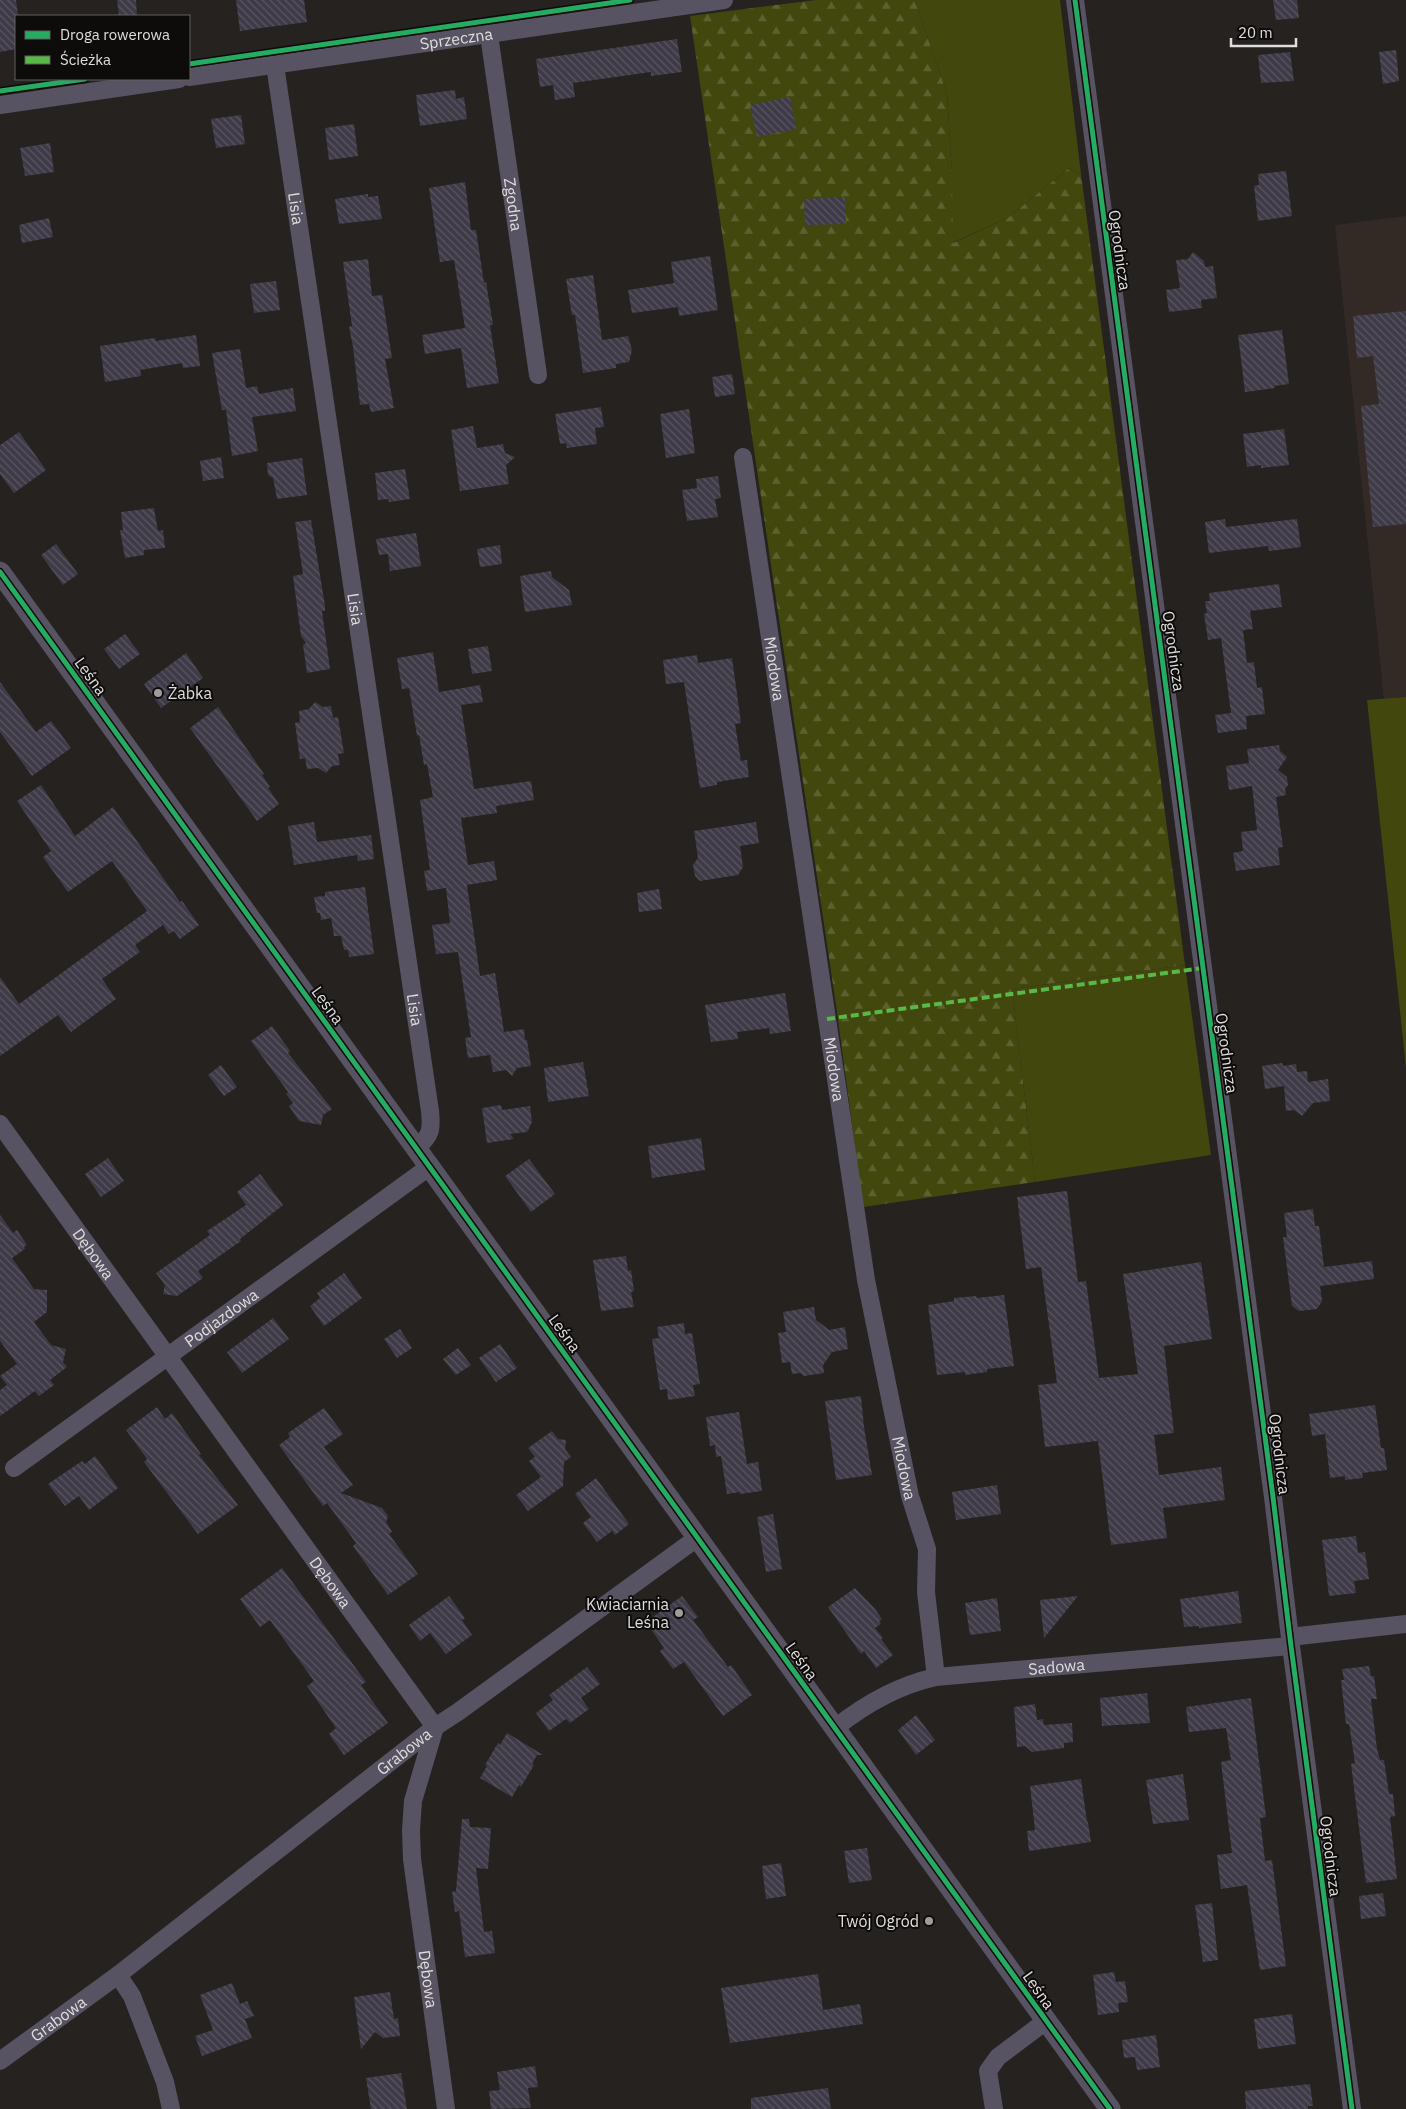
<svg xmlns="http://www.w3.org/2000/svg" width="1406" height="2109" font-family="'IBM Plex Sans',sans-serif">
<style>
.built{fill:#332a25}
.green{fill:#42470e}
.forest{fill:url(#forest-firs)}
.building{fill:url(#building-back-hatch)}
.lines{fill:none;stroke-linecap:round;stroke-linejoin:round}
.minor{stroke:#585362;stroke-width:18}
.tertiary{stroke:#585362;stroke-width:21}
.quiet{stroke:#58b947;stroke-width:4;stroke-dasharray:8 4;stroke-linecap:butt}
.cycleway-casing{stroke:#0d0c0b;stroke-width:8}
.cycleway{stroke:#26ab63;stroke-width:5}
.poi-dot{fill:#9f9c9a;stroke:#0d0c0b;stroke-width:2}
.labels{text-anchor:middle;dominant-baseline:central;stroke-width:4;stroke-linejoin:round;paint-order:stroke}
.street-label{font-size:16px;fill:#e0dddc;stroke:#0d0c0b}
.poi-label{font-size:16px;fill:#e0dddc;stroke:#0d0c0b;text-anchor:end}
</style>
<defs>
<pattern id="forest-firs" width="22" height="20" patternUnits="userSpaceOnUse" patternTransform="scale(1.25)"><rect width="22" height="20" fill="#42470e"/><path d="M5 1l3.5 6h-7zM16 11l3.5 6h-7z" fill="#5d6130"/></pattern>
<pattern id="building-back-hatch" width="6" height="6" patternUnits="userSpaceOnUse" patternTransform="scale(1.25)"><rect width="6" height="6" fill="#3e3a47"/><path d="M-1 5l2 2M0 0l6 6M5-1l2 2" fill="none" stroke="#5a5661"/></pattern>
</defs>
<rect width="100%" height="100%" fill="#252220"/>
<path class="built" d="M1406 216V697L1384 699 1335 225Z"/>
<path class="green" d="M915 0H1060L1081 174 1069 168 1009 217 952 243V176L947 94Z
M1406 697V1068L1367 700Z
M1185 965 1211 1155 1035 1182 1012 989Z"/>
<path class="forest" d="M816 0H915L947 94 952 176 953 243 1009 217 1069 168 1081 174 1185 965 1012 989 1035 1182 863 1207 837 1012 690 16Z"/>
<path class="building" d="M0 0H16L18 16H16V49L0 52Z
M117 0H136L137 16H119Z
M236 0H304L307 22 240 31Z
M1273 0H1297L1299 18 1276 20Z
M677 39 682 72 651 76V72L573 83 575 97 555 100 553 85 540 87 536 59Z
M1396 50 1399 81 1383 84 1379 52Z
M1290 52 1294 81 1261 83 1258 55Z
M455 90 456 99 464 97 467 119 420 126 416 95Z
M790 97 796 129 757 137 750 105Z
M241 115 245 144 216 148 211 119Z
M354 124 358 156 329 160 325 128Z
M50 143 54 172 25 176 20 148Z
M1286 171 1292 216 1258 221 1254 186 1259 185 1258 174Z
M465 182 471 230H476L484 283 486 282 493 325H490L499 383 467 388 461 348 425 354 422 335 465 328 454 260 440 262 429 188Z
M368 194V197L378 196 382 219 339 224 335 199Z
M845 197 846 224 805 225 804 199Z
M49 218 53 237 22 243 19 225Z
M1193 252 1204 261 1205 267 1213 266 1217 298 1201 300 1202 308 1169 312 1166 290 1180 288 1176 260 1188 259Z
M710 256 718 310 679 316 678 307 632 313 628 290 674 283 671 262Z
M368 259 372 296 382 295 392 358 385 359 394 408 371 412 369 404 360 405 353 347 349 327 352 326 343 262Z
M593 275 602 340 628 336 632 350 629 362 616 364V368L583 373 575 315H572L566 279Z
M276 281 280 310 254 313 250 284Z
M1406 311V524L1373 527 1361 406 1379 404 1373 356 1357 358 1353 316Z
M1282 330 1289 384 1274 386 1275 388 1245 392 1238 335Z
M196 335 200 366 183 368 182 363 140 370 141 376 105 382 100 346 155 338 156 341Z
M240 349 246 388 257 386 259 394 293 388 296 411 252 417 258 451 232 456 226 410H222L212 353Z
M732 374 735 394 715 397 712 377Z
M601 407 604 427 595 428 597 444 567 448 566 443 560 444 555 414Z
M689 409 695 453 666 458 660 414Z
M473 426 477 448 503 444 505 453 515 457 506 465 509 484 460 491 451 430Z
M1284 429 1289 465 1261 468V465L1247 467 1243 434Z
M19 432 46 470 14 493 0 474V445Z
M221 457 224 478 203 481 200 461Z
M302 458 307 495 277 499 273 478 268 475 267 463Z
M405 469 410 499 389 502 388 499 378 500 375 473Z
M718 476 721 498 715 499 718 517 687 521 682 490 697 488 696 479Z
M154 508 158 531 163 530 165 548 144 550V555L125 558 120 530H123L121 512Z
M1225 519 1226 527 1297 519 1301 547 1269 551 1268 546 1209 553 1205 522Z
M311 520 325 606V611H322L330 669 307 673 303 645 306 643 301 636 293 576 303 574 295 522Z
M416 533 421 566 390 571 388 554 379 555 376 539Z
M56 544 78 574 63 585 41 555Z
M500 545 502 564 480 567 477 549Z
M551 571 552 577 569 590 572 605 525 612 520 576Z
M1279 584 1282 607 1250 611 1253 629 1243 630 1247 663 1254 662 1257 688 1262 687 1265 714 1246 716 1247 729 1218 733 1215 715 1231 713 1221 638 1208 640 1204 614 1207 613 1205 601H1210L1209 593Z
M125 634 140 654 119 669 104 649Z
M488 646 492 671 472 674 468 649Z
M433 652 439 692 480 685 483 702 461 705 474 789 531 781 534 800 496 806 497 813 461 818 468 865 494 861 497 880 467 885 480 976 495 973 504 1032 524 1029 525 1040H527L531 1066 517 1068 512 1076 506 1070 493 1072 490 1055 468 1058 465 1038 471 1037 458 952 436 954 432 925 450 923 446 888 427 891 424 871 430 870 420 800 433 797 427 764 424 765 419 735 417 736 409 688 402 689 397 658Z
M186 653 203 678 161 708 144 684Z
M697 655 698 663 732 658 741 723 735 724 741 761 747 760 749 777 717 782V785L700 788 684 682 666 684 663 660Z
M0 682 36 732 51 721 71 748 32 776 0 732Z
M315 702 323 707 331 706 333 718 338 717 344 753 338 754 340 765 332 766 326 773 318 768 307 769 305 758 300 759 295 723 300 722 299 711 309 709Z
M218 707 264 774 262 775 270 787 268 788 279 804 257 821 190 728Z
M1279 745 1280 751 1287 757 1278 770 1287 777 1288 785 1285 789 1286 795 1276 797 1283 847 1278 848 1280 865 1236 871 1233 853 1243 851 1241 832 1257 830 1252 786 1229 790 1226 766 1249 763 1247 749Z
M41 785 75 836 113 807 180 902 182 901 199 925 180 939 174 931 169 934 163 925 135 945 140 952 102 979 116 999 71 1032 58 1015 0 1056V977L19 1004 147 911 112 861 68 892 43 857 51 851 17 801Z
M314 822 317 842 371 835 374 859 358 861 357 855 294 865 288 826Z
M756 822 759 843 740 846 743 867 738 875 700 881 695 876 693 865 698 858 694 831Z
M365 887 374 954 349 957 348 950H344L341 936H334L331 918 321 920 320 913H317L314 897 325 896V892Z
M659 889 662 909 639 912 637 893Z
M785 993 791 1031 770 1034 769 1028 737 1032 738 1039 711 1042 705 1005Z
M272 1026 290 1051 288 1053 332 1109 323 1115 321 1125 299 1121 289 1106 293 1103 286 1094 288 1092 251 1041Z
M583 1062 589 1096 548 1102 544 1068Z
M1282 1063 1283 1066 1296 1064 1297 1072 1307 1071 1308 1082 1328 1079 1330 1101 1313 1103 1302 1116 1294 1110 1286 1111 1284 1086 1265 1089 1262 1066Z
M221 1065 237 1087 224 1096 208 1075Z
M501 1105 502 1110 530 1106 532 1122 527 1132 510 1134 514 1139 487 1143 482 1108Z
M701 1138 705 1170 652 1178 648 1146Z
M108 1158 124 1181 101 1197 85 1174Z
M529 1159 555 1194 531 1212 505 1176Z
M260 1174 283 1205 240 1239 241 1241 198 1271 203 1278 177 1296 163 1294 165 1285 156 1273 210 1235 207 1231 246 1205 237 1192Z
M1067 1191 1078 1282 1086 1281 1099 1378 1138 1374 1123 1274 1201 1262 1212 1339 1164 1346 1174 1433 1154 1435 1159 1475 1221 1467 1225 1500 1163 1508 1167 1538 1111 1545 1098 1441 1045 1447 1038 1385 1057 1383 1041 1267 1026 1269 1017 1197Z
M1313 1209 1315 1226H1319L1324 1267 1372 1261 1374 1279 1320 1286 1322 1301 1317 1309 1299 1311 1292 1306 1283 1237H1287L1284 1213Z
M0 1215 13 1233 17 1230 27 1245 24 1247 25 1249 12 1258 34 1289 47 1290V1312L34 1322 51 1345 66 1349 63 1362 67 1367 50 1380 54 1385 39 1396 35 1391 0 1416V1390L7 1385 0 1376 17 1364 0 1341Z
M626 1256 628 1271 631 1270 634 1291 631 1292 634 1307 601 1311 593 1260Z
M344 1273 362 1298 324 1326 310 1306 320 1298 317 1293Z
M1004 1295 1014 1366 987 1369V1372L965 1375V1372L937 1375 928 1305 954 1301V1298L976 1296 977 1298Z
M814 1307 816 1320 829 1330 845 1327 848 1349 832 1352 823 1365 824 1373 804 1376 800 1373 792 1374 790 1362 782 1363 778 1333 786 1332 783 1312Z
M273 1318 289 1339 242 1373 227 1352Z
M684 1323 685 1334 692 1333 700 1384 693 1385 695 1396 668 1400 667 1389 660 1390 652 1339 659 1338 657 1327Z
M400 1329 412 1348 397 1358 384 1339Z
M500 1344 517 1368 496 1382 479 1358Z
M458 1348 471 1365 456 1375 443 1359Z
M861 1396 864 1427 872 1475 836 1480 825 1401Z
M1375 1405 1381 1448H1384L1387 1470 1362 1473 1363 1478 1345 1480V1476L1330 1478 1325 1434 1312 1436 1309 1414Z
M157 1407 165 1419 172 1413 201 1454 199 1455 238 1505 198 1534 144 1462 147 1459 126 1430Z
M324 1408 343 1434 324 1447 353 1485 341 1493 382 1508 388 1516 386 1522 392 1532 389 1534 418 1574 388 1595 353 1546 356 1543 327 1503 323 1506 279 1445 290 1437 288 1433Z
M739 1412 747 1464 758 1462 762 1491 740 1494V1492L727 1494 721 1456 716 1457 715 1445 710 1446 706 1417Z
M552 1431 558 1439 566 1440 565 1449 571 1457 564 1462 563 1486 528 1511 516 1495 541 1477 529 1461 535 1457 528 1448Z
M95 1456 118 1488 89 1510 79 1496 65 1506 48 1484 82 1461 85 1464Z
M596 1478 629 1524 615 1535 612 1531 597 1542 583 1523 591 1517 575 1494Z
M997 1485 1001 1514 956 1520 952 1492Z
M773 1514 782 1569 766 1572 757 1517Z
M1356 1536 1358 1553 1365 1552 1369 1579 1354 1581 1356 1593 1329 1596 1322 1540Z
M282 1568 366 1682 361 1685 388 1723 344 1755 329 1734 336 1728 307 1686 314 1681 270 1620 260 1627 240 1599Z
M855 1588 875 1609 882 1619 879 1622 881 1624 875 1628 883 1638 881 1639 893 1655 876 1668 864 1651 861 1654 828 1607Z
M1238 1591 1242 1623 1199 1628V1626L1184 1627 1180 1599Z
M449 1596 465 1618 462 1620 472 1635 446 1654 430 1633 420 1641 409 1625Z
M682 1596 698 1617 693 1620 728 1667 731 1665 752 1695 723 1716 684 1662 673 1669 660 1651 664 1648 646 1622Z
M1078 1596 1044 1638 1040 1600Z
M997 1598 1001 1631 970 1635 965 1603Z
M1369 1666 1371 1676H1374L1377 1699H1371L1377 1749 1380 1760H1384L1389 1794H1393L1395 1816 1390 1817 1397 1879 1366 1883 1351 1764 1355 1763 1349 1724H1346L1341 1680H1344L1342 1669Z
M587 1667 600 1684 581 1698 589 1709 570 1723 566 1719 549 1731 536 1713 553 1700 549 1695Z
M1147 1693 1150 1723 1102 1726 1100 1698Z
M1251 1698 1266 1817 1260 1818 1265 1861 1272 1860 1286 1966 1260 1970 1247 1885 1221 1889 1217 1855 1232 1853 1221 1762 1231 1760 1226 1728 1189 1732 1186 1707Z
M1035 1704 1037 1720 1043 1719 1044 1725 1072 1723 1073 1742 1064 1743V1748L1032 1752 1025 1746 1017 1747 1014 1707Z
M916 1715 935 1740 916 1755 898 1730Z
M507 1733 543 1755H537L532 1764 534 1765 521 1787 519 1785 512 1797 480 1778 487 1766 485 1765 498 1743 500 1745Z
M1183 1774 1189 1820 1153 1824 1146 1780Z
M1081 1779 1087 1822H1088L1091 1842 1029 1851 1027 1831 1035 1830 1030 1786Z
M462 1819H469L470 1827 491 1828 488 1869 476 1868 484 1932 492 1931 495 1953 465 1957 459 1911 455 1912 452 1892 456 1891Z
M867 1848 872 1880 849 1883 844 1851Z
M781 1863 786 1896 766 1899 762 1866Z
M1383 1893 1386 1916 1361 1919 1359 1896Z
M1212 1903 1218 1960 1203 1962 1195 1905Z
M1114 1972 1116 1982 1125 1981 1128 2002 1118 2003 1119 2012 1098 2015 1093 1975Z
M818 1974 823 2010 860 2004 863 2024 730 2043 721 1988Z
M232 1983 240 2004 247 2001 254 2016 245 2019 252 2038 202 2056 195 2036 213 2030 200 1995Z
M390 1992 394 2019 398 2018 400 2036 383 2038 375 2032 361 2049 354 1997Z
M1292 2014 1296 2044 1258 2049 1254 2019Z
M1156 2035 1160 2067 1137 2070 1135 2057 1124 2058 1122 2040Z
M535 2066 538 2087 528 2088 531 2108 491 2109 489 2091 500 2090 497 2072Z
M401 2073 407 2109H371L366 2078Z
M1310 2084 1313 2106H1308V2109H1246L1245 2091Z
M828 2088 831 2109H751V2098Z"/>
<g class="lines">
<g class="minor">
<path d="M1075 0 1273 1497 1291 1646 1352 2109"/>
<path id="s1" d="M489 35 538 375"/>
<path id="s2" d="M275 65 430 1111C432 1130 431 1136 416 1148"/>
<path id="s3" d="M189 77 724 0"/>
<path d="M0 105 179 79"/>
<path id="s4" d="M743 457 866 1280 910 1496 927 1549 926 1592 936 1677"/>
<path id="s5" d="M0 1124 435 1727 413 1801 411 1830 412 1859 446 2109"/>
<path id="s6" d="M14 1468 429 1167"/>
<path d="M1290 1637 1406 1624"/>
<path id="s7" d="M835 1728C864 1705 899 1685 936 1677L1291 1646"/>
<path d="M118 1975 132 1996 165 2082 171 2109"/>
<path id="s8" d="M0 2061 118 1975 435 1727 458 1712 697 1538"/>
<path d="M994 2109 988 2071 998 2057 1046 2021"/>
</g>
<path class="tertiary" d="M0 572 1110 2109"/>
<path class="quiet" d="M827 1019 1203 968"/>
<g class="cycleway-casing">
<path id="cycleway" d="M1075 0 1273 1497 1291 1646 1352 2109
M189 64 630 0
M0 91 85 79
M0 572 1110 2109"/>
</g>
<use href="#cycleway" class="cycleway"/>
</g>
<g class="poi-dot">
<circle cx="158" cy="693" r="5"/>
<circle cx="679" cy="1613" r="5"/>
<circle cx="929" cy="1921" r="5"/>
</g>
<g class="labels">
<g class="street-label">
<text stroke="none"><textPath href="#s3" startOffset="270">Sprzeczna</textPath></text>
<text stroke="none"><textPath href="#s1" startOffset="171">Zgodna</textPath></text>
<text stroke="none"><textPath href="#s2" startOffset="145">Lisia</textPath></text>
<text transform="translate(1120 250) rotate(82)">Ogrodnicza</text>
<text stroke="none"><textPath href="#s2" startOffset="550">Lisia</textPath></text>
<text transform="translate(1174 651) rotate(82)">Ogrodnicza</text>
<text stroke="none"><textPath href="#s4" startOffset="214">Miodowa</textPath></text>
<text transform="translate(91 676) rotate(54)">Leśna</text>
<text transform="translate(328 1005) rotate(54)">Leśna</text>
<text stroke="none"><textPath href="#s2" startOffset="955">Lisia</textPath></text>
<text transform="translate(1227 1053) rotate(82)">Ogrodnicza</text>
<text stroke="none"><textPath href="#s4" startOffset="619">Miodowa</textPath></text>
<text stroke="none"><textPath href="#s5" startOffset="160">Dębowa</textPath></text>
<text stroke="none"><textPath href="#s6" startOffset="256">Podjazdowa</textPath></text>
<text transform="translate(565 1333) rotate(54)">Leśna</text>
<text transform="translate(1280 1454) rotate(83)">Ogrodnicza</text>
<text stroke="none"><textPath href="#s4" startOffset="1024">Miodowa</textPath></text>
<text stroke="none"><textPath href="#s5" startOffset="565">Dębowa</textPath></text>
<text transform="translate(802 1661) rotate(54)">Leśna</text>
<text stroke="none"><textPath href="#s7" startOffset="235">Sadowa</textPath></text>
<text stroke="none"><textPath href="#s8" startOffset="509">Grabowa</textPath></text>
<text transform="translate(1331 1856) rotate(83)">Ogrodnicza</text>
<text stroke="none"><textPath href="#s5" startOffset="1000">Dębowa</textPath></text>
<text transform="translate(1039 1990) rotate(55)">Leśna</text>
<text stroke="none"><textPath href="#s8" startOffset="72">Grabowa</textPath></text>
</g>
<g class="poi-label">
<text x="168" y="693" text-anchor="start">Żabka</text>
<text x="669" y="1604">Kwiaciarnia<tspan x="669" dy="18">Leśna</tspan></text>
<text x="919" y="1921">Twój Ogród</text>
</g>
</g>
<rect x="15" y="15" width="175" height="65" fill="#0d0c0b" stroke="#61605f"/>
<rect x="25" y="31" width="25" height="8" fill="#26ab63" stroke="#61605f"/>
<text x="60" y="40" font-size="15" fill="#e0dddc">Droga rowerowa</text>
<rect x="25" y="56" width="25" height="8" fill="#58b947" stroke="#61605f"/>
<text x="60" y="65" font-size="15" fill="#e0dddc">Ścieżka</text>
<path d="M1231 38v8h65v-8" fill="none" stroke="#e0dddc" stroke-width="2.5"/>
<text x="1238" y="38" font-size="15" fill="#e0dddc" stroke="#0d0c0b" stroke-width="4" paint-order="stroke">20 m</text>
</svg>
